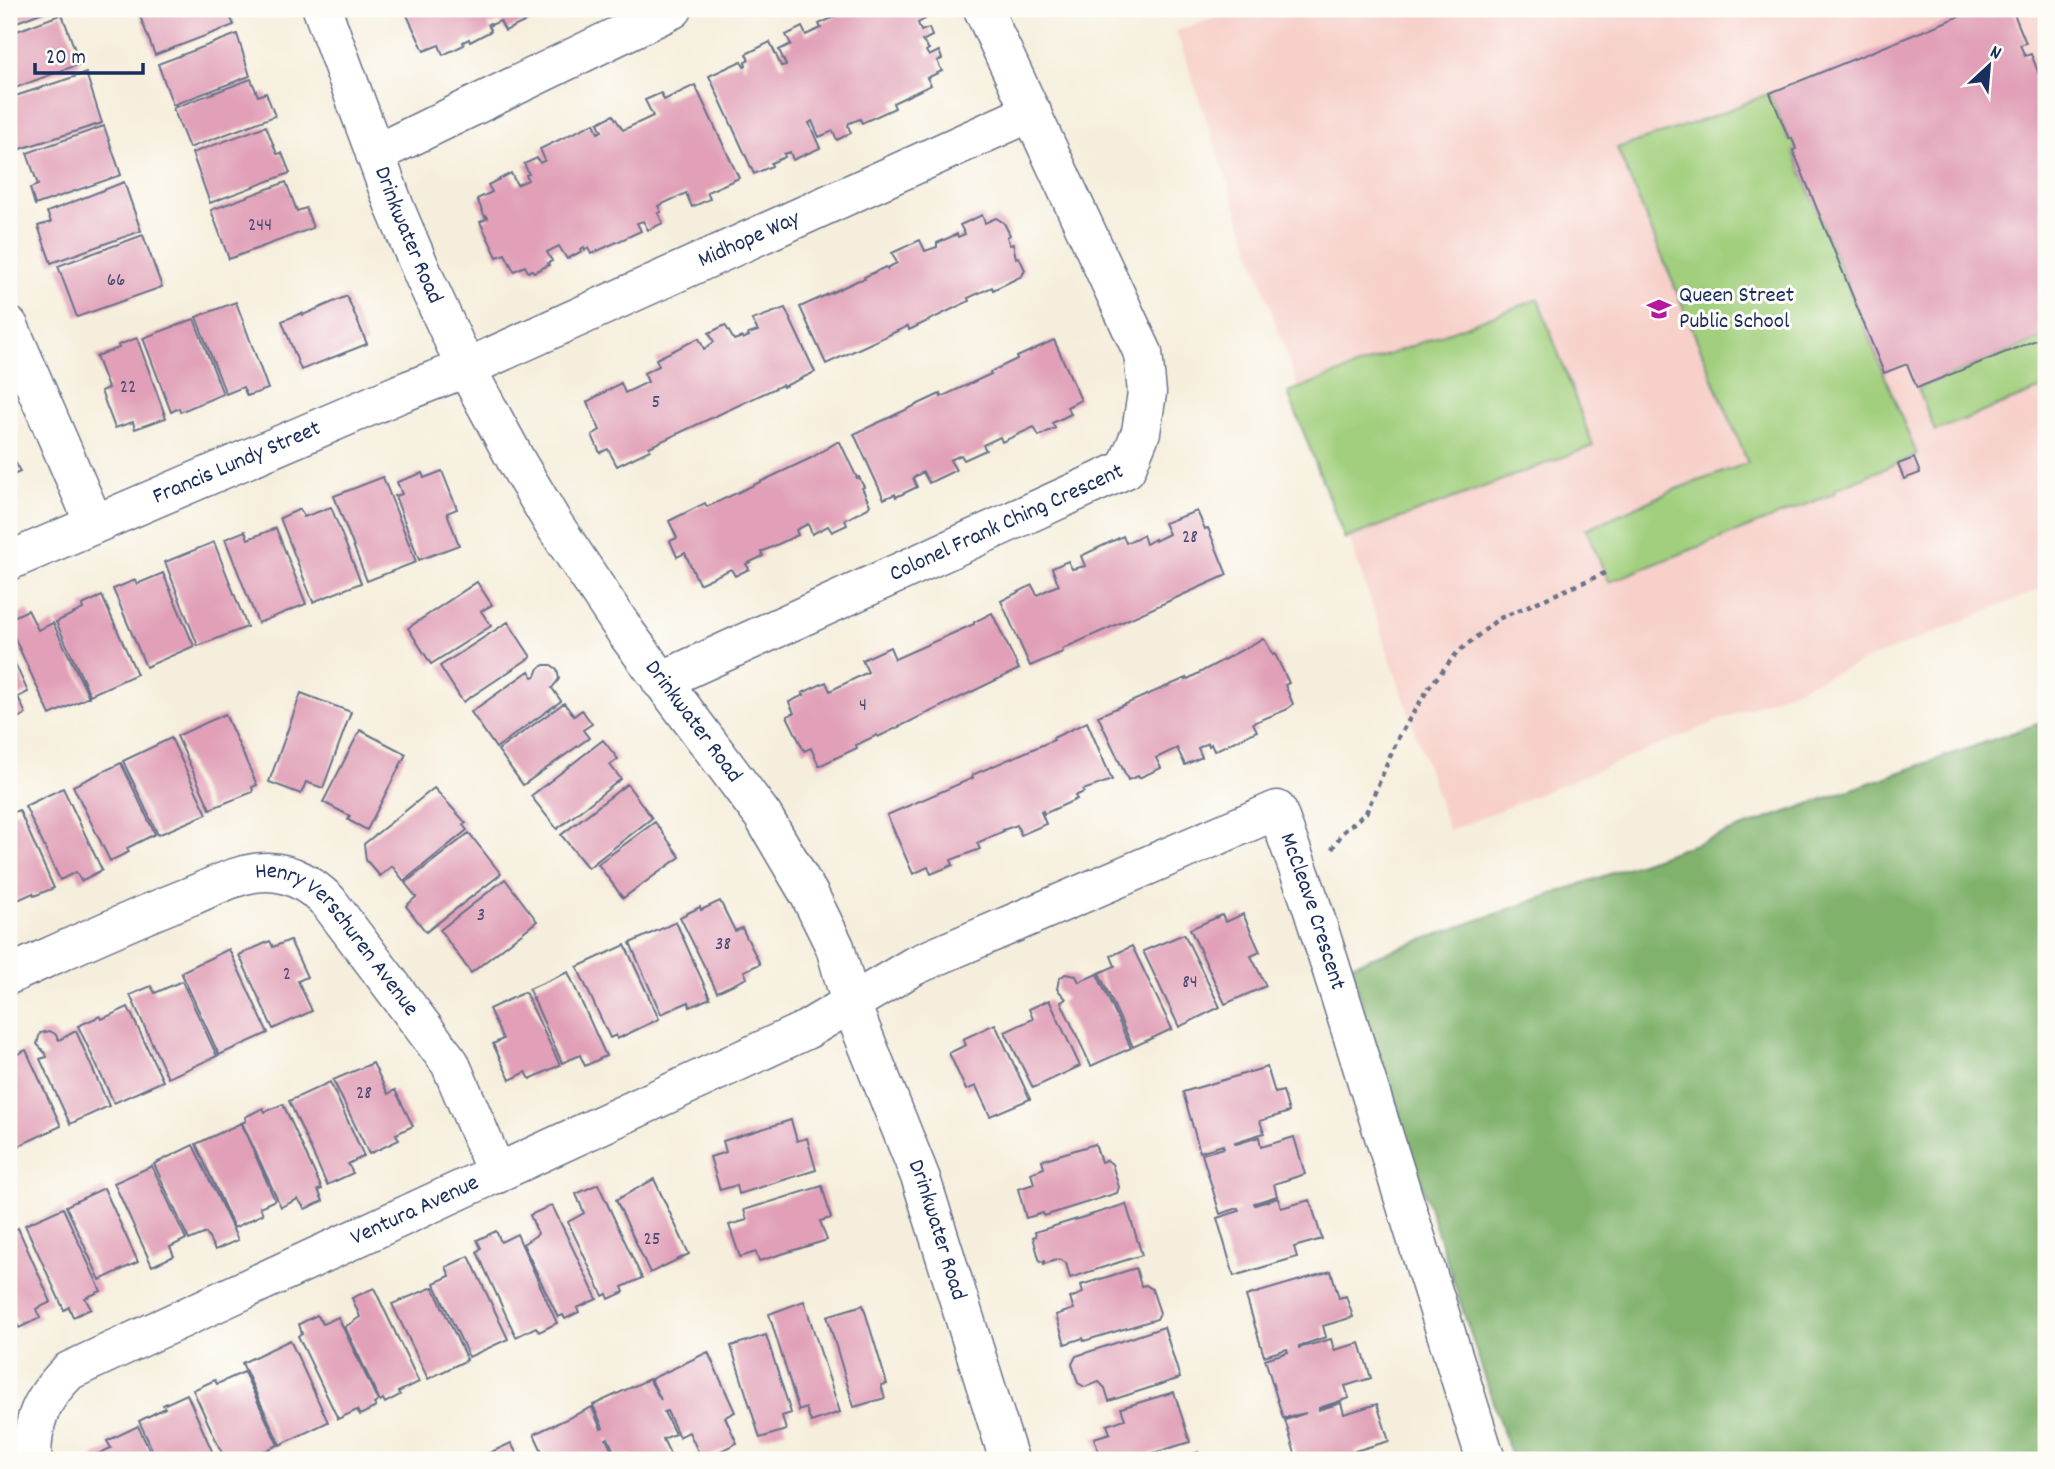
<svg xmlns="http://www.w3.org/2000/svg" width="2055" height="1469" font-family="Dekko,sans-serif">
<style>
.built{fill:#f7d0ca}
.green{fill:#a1cf7d;stroke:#5e7f6e;stroke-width:2}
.forest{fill:#80b26c;stroke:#4e7065;stroke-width:2}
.building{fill:#e1a0b8}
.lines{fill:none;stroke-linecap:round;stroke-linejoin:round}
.minor-casing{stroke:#68728a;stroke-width:41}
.path{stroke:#68728a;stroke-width:4.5;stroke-dasharray:5 5;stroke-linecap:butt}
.minor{stroke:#fff;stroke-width:38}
.labels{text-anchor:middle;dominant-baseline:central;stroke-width:6;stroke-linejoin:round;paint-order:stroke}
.number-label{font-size:19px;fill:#4c4b74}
.street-label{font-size:23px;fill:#1b2f5e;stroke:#fdfcf7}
.poi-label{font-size:23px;fill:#1b2f5e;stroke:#fdfcf7;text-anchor:start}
</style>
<rect width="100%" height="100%" fill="#fdfcf7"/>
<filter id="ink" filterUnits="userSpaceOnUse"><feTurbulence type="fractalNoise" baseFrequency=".0143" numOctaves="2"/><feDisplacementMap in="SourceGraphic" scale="14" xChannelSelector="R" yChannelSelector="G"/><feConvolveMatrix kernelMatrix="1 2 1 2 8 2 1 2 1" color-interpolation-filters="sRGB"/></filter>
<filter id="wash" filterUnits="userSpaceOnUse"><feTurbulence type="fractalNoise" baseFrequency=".00686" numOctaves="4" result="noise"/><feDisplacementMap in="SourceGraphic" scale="28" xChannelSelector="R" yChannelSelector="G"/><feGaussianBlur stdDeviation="1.57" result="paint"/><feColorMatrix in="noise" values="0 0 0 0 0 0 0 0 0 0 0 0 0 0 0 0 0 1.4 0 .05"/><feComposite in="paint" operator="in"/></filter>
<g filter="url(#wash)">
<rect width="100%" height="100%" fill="#f6eedc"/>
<path class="built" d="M1242 9H2046V587L1449 831 1176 31Z"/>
<path class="green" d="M1770 93 1788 139 1792 138 1796 149 1793 151 1917 455 1835 489 1836 493 1609 582 1586 529 1679 488 1748 463 1617 148 1709 118Z
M1538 299 1593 446 1345 539 1288 392Z
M2046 336V387L1935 431 1918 388Z"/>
<path class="forest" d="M2046 721V1460H1512L1350 965Z"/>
<g id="blocks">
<path class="building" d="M9 9H51L9 25Z
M158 9H227L234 25 155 55 140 16Z
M404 9H529L533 18 505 31 500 21 491 25 490 23 488 24 491 31 470 42 469 39 463 42 464 45 443 55 439 45 424 51Z
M851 9 853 13 863 9H908L911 15 921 11 925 19 918 23 921 31 929 28 932 36 922 41 929 49 926 51 929 56 939 51 942 59 937 61 942 71 927 78 931 85 893 103 895 108 862 123 860 119 849 123 848 126 851 133 837 140 833 131 819 137 812 121 809 123 820 148 793 160 790 152 784 154 785 157 771 163 772 166 754 174 709 76 741 61 744 67 746 66 745 62 749 60 746 54 770 42 781 66 786 65 779 50 791 44 786 35 802 27 806 35 821 28 819 24Z
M1977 9H2012L2026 43 2020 45 2025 56 2031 54 2046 92V336L1917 388 1907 364 1884 373 1793 150 1796 149 1792 138 1789 139 1770 93Z
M62 14 80 64 9 90V34Z
M237 34 250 76 173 105 158 64Z
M86 73 102 123 14 151 9 134V98Z
M251 79 258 96 266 93 275 116 189 148 173 108Z
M695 85 739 178 707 192 710 199 692 207 686 193 658 206 661 212 658 213 663 223 648 230 643 221 637 223 641 231 591 254 588 248 585 250 584 247 581 249 582 251 567 259 559 246 547 252 552 261 548 263 549 265 534 272 532 270 528 272 525 266 514 271 505 254 497 257 480 222 488 218 487 216 485 217 477 199 492 192 488 185 511 173 517 185 528 180 526 175 529 174 524 164 537 158 540 163 545 160 540 149 594 123 598 133 602 131 598 123 613 115 623 130 653 116 645 100 661 93 664 100Z
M104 126 121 175 35 205 30 188 38 185 27 153Z
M266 126 277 154 282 153 290 173 210 203 192 153Z
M124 182 141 231 51 263 38 226 51 222 47 212Z
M286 182 297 211 306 208 313 228 229 259 211 210Z
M982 215 985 223 996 218 1004 223 1010 235 1007 237 1010 245 1013 244 1016 258 1019 257 1025 270 1022 276 993 290 992 287 968 298 969 301 909 330 908 326 826 364 800 307 859 280 865 279 864 277 886 267 888 270 887 268 897 263 892 253 920 240 925 251 937 247V243L957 234 958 237 965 234 960 225Z
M143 235 162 287 77 317 58 266Z
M347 296 367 344 301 370 282 321 302 313 303 315Z
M236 302 268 389 247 396 243 387 226 394 196 317Z
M785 308 815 372 783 387 782 385 649 447 650 450 617 466 608 449 600 453 592 435 600 430 587 402 621 383 625 393 648 382 644 373 659 366 656 359 699 338 704 349 714 342 709 333 725 325 734 340 742 337 743 339 749 336 748 334 758 331 752 320Z
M194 319 223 394 180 412 179 408 171 412 143 338Z
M137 338 166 418 135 429 133 422 115 428 101 391 108 388 96 356 119 348 118 345Z
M1054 340 1081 400 1067 407 1071 414 1052 423 1055 428 1039 436 1034 427 1002 442 1000 437 983 445 986 450 964 460 961 455 950 460 956 470 929 483 923 472 913 478 917 487 896 497 895 494 884 499 854 434 940 394 941 397 991 374 990 372 1017 359V357Z
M837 442H840L857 478 859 477 864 487 862 488 870 505 868 508 845 520 847 525 832 532 828 526 812 534 808 524 796 530 798 535 761 552 763 556 746 564 749 569 735 576 731 569 699 584 685 553 677 557 670 541 677 538 669 521 705 503 707 507 811 458Z
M9 448 20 472 9 477Z
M1914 458 1920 473 1904 479 1898 464Z
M442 471 457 509 447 513 459 545 419 560 395 496 402 494 397 482 422 473 424 478Z
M383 477 416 562 367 581 334 496Z
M331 507 361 583 313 602 280 518 300 509 304 517Z
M1197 511 1205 529 1208 528 1227 575 1062 649 1063 652 1030 666 1001 601 1032 585 1037 595 1058 585 1059 586 1052 568 1068 561 1072 569 1085 566 1081 556 1123 536 1126 543 1143 535 1146 544 1155 539V541L1169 534 1164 523Z
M276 528 306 604 258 623 225 539 245 531 248 539Z
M214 542 247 627 198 646 165 562Z
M163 573 194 646 146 667 113 589 135 580 137 584Z
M477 582 492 605 481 611 491 626 431 664 408 628Z
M102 596 137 674 90 695 56 622 83 609 82 605Z
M28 610 38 630 53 623 89 697 50 715 9 626V619Z
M992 613 1019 669 878 737 877 735 856 745 857 748 819 766 811 748 804 751 787 716 794 713 789 702 804 695 802 693 826 682 830 691 868 672 862 660 890 647 895 659 974 624V622Z
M508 622 531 657 463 702 440 666Z
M1262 639 1265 640 1273 655 1275 654 1289 683 1285 685 1293 704 1286 710 1253 723 1257 731 1214 751 1211 744 1209 746 1208 743 1198 748 1202 757 1185 765 1177 748 1156 758 1161 768 1139 778 1138 776 1128 780 1098 716 1186 678V680Z
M9 650 28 692 18 697 26 714 9 722Z
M544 665H551L557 669 559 679 552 688 561 701 496 748 471 712 529 671 533 677 536 676 539 668Z
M301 693 351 712 323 788 306 782 301 794 269 782Z
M564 703 574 716 582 710 592 724 583 730 589 738 523 785 498 750Z
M225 714 257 785 252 787 253 792 210 809 177 736Z
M1087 722 1112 780 1083 790 1084 792 1075 796 1077 799 1044 814 1043 811 1041 812 1046 824 1021 835 1017 825 1003 830 1004 831 977 843 980 849 951 860 953 865 931 874 928 867 913 874 887 815 973 778 972 775 1054 740 1053 738Z
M360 730 406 754 367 830 348 820 350 816 323 802Z
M171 738 207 814 158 835 123 761Z
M603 740 618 759 610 765 621 779 557 829 531 796Z
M121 763 155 834 127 848 129 852 110 861 73 786Z
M627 784 652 818 588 868 561 835Z
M63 788 102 870 81 881 76 872 60 880 25 806Z
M434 788 466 823 463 825 467 830 404 881 392 866 380 876 366 860 364 844Z
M19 810 54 888 34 896 33 893 9 904V814Z
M655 822 680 857 623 898 598 864Z
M469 833 501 874 426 932 406 906 416 897 405 883Z
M505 879 537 921 471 973 440 930Z
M720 901 735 931 742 928 760 964 744 971 747 978 717 992 680 917 700 907 701 910Z
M1243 914 1260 952 1251 956 1266 986 1225 1004 1190 929 1222 915 1226 922Z
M676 922 710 998 690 1007 689 1002 661 1014 630 943Z
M1184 934 1220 1007 1179 1027 1143 951Z
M290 940 307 977 298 981 312 1011 273 1029 239 955 270 941 273 947Z
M625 945 659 1019 617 1039 616 1035 610 1038 577 967Z
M1132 946 1172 1029 1133 1047 1099 973 1115 966 1111 956Z
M229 949 268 1033 219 1055 181 972Z
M568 972 606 1056 585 1066 580 1055 562 1063 529 989Z
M1065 974 1076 976 1079 982 1097 974 1131 1048 1091 1066 1061 1002 1066 999 1057 989 1059 979Z
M182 981 217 1056 168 1078 130 995 151 986 155 993Z
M525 992 560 1065 530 1079 526 1072 510 1080 493 1044 503 1039 489 1009Z
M1049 1000 1080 1066 1033 1088 1005 1032 1033 1019 1029 1009Z
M128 1007 163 1081 114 1103 78 1026 100 1016 102 1019Z
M995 1024 1030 1099 990 1116 976 1086 966 1090 949 1053 966 1045 963 1039Z
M50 1031 55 1034 59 1040 76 1031 109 1106 70 1124 40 1059 47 1057 46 1054 37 1044 40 1033Z
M26 1050 61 1126 12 1149 9 1141V1058Z
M373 1063 388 1094 395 1090 413 1126 396 1134 399 1140 369 1154 333 1080Z
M1267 1067 1275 1093 1283 1091 1289 1112 1260 1121 1264 1133 1235 1142 1236 1144 1259 1137 1261 1147 1294 1137 1305 1174 1274 1184 1277 1196 1254 1203 1255 1205 1278 1198 1281 1208 1310 1200 1322 1239 1294 1247 1297 1257 1234 1276 1217 1218 1239 1211 1238 1208 1220 1214 1202 1154 1224 1148 1223 1145 1200 1152 1183 1092Z
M330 1082 364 1156 348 1164 353 1173 327 1185 289 1101Z
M283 1104 322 1189 318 1190 323 1201 305 1209 298 1199 281 1207 242 1123 246 1121 245 1117 263 1108 265 1112Z
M791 1120 797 1141 807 1138 816 1170 739 1194 737 1185 720 1190 710 1157 726 1152 723 1141Z
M241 1123 275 1200 260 1207 263 1214 234 1228 196 1144Z
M1095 1144 1101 1162 1107 1160 1112 1164 1119 1187 1117 1193 1044 1216 1043 1213 1026 1218 1018 1189 1034 1184 1031 1173 1044 1168 1042 1160Z
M193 1145 238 1240 215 1250 206 1233 189 1240 154 1164Z
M152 1166 186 1239 170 1247 174 1256 152 1266 114 1183Z
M654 1179 689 1254 650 1273 616 1200Z
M598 1184 642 1278 622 1287 624 1292 609 1299 607 1294 603 1296 568 1222 584 1213 576 1194Z
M822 1186 831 1218 820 1221 827 1240 759 1261 756 1252 740 1257 729 1225 747 1220 744 1210Z
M104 1188 138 1262 100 1280 66 1206Z
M1126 1204 1142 1255 1070 1278 1066 1263 1059 1259 1044 1264V1261L1040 1262 1033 1237 1036 1236 1035 1232Z
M552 1205 597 1299 577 1308 579 1312 565 1319 563 1315 558 1317 523 1244 538 1234 530 1215Z
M63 1208 101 1291 85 1298 91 1309 73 1317 69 1307 64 1310 25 1225Z
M18 1228 51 1302 36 1309 40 1318 19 1328 12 1312 9 1313V1233Z
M496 1231 501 1242 517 1234 557 1323 539 1332 536 1327 516 1337 477 1252 481 1248 477 1240Z
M469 1256 508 1339 469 1357 434 1283 450 1276 446 1267Z
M1136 1268 1141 1286 1146 1285 1152 1289 1160 1313 1157 1319 1084 1341 1083 1338 1065 1344 1056 1315 1074 1309 1070 1298 1083 1293 1081 1285Z
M1331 1271 1339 1298 1346 1296 1353 1317 1323 1326 1326 1337 1299 1346V1348L1331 1339 1334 1350 1360 1343 1371 1378 1345 1386 1349 1398 1319 1408V1410L1341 1403 1344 1414 1377 1404 1389 1441 1355 1451 1358 1460H1297L1285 1420 1306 1413 1283 1418 1265 1359 1288 1352 1287 1349 1264 1356 1246 1296Z
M433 1287 467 1360 428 1379 392 1304Z
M374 1288 419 1382 398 1392 400 1395 385 1403 383 1399 380 1401 345 1327 360 1317 352 1298Z
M804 1301 840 1412 811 1422 806 1408 799 1411 769 1314Z
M863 1305 887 1384 881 1385 885 1398 854 1407 827 1316Z
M317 1315 323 1324 338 1317 378 1401 374 1404 376 1407 360 1415 357 1410 338 1419 298 1336 302 1334 299 1324Z
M1164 1327 1180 1378 1109 1401 1105 1388 1099 1382 1085 1387 1078 1383 1072 1364 1076 1356Z
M766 1335 791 1413 782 1416 786 1430 760 1438 731 1346Z
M290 1340 328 1422 280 1445 242 1363Z
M708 1352 735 1412 725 1417 737 1443 702 1460 689 1432 679 1437 667 1411 664 1412 675 1434 663 1439 673 1460H632L629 1455 618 1460 608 1438 606 1439 616 1460H546L534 1434 592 1407 601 1429 603 1428 593 1405 649 1379 661 1400 651 1379Z
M244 1372 278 1445 244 1460H225L193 1390 215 1380 217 1384Z
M1174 1392 1190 1442 1130 1460H1101L1094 1438 1110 1433 1107 1425 1125 1419 1121 1408Z
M187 1394 216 1460H157L139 1421 165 1408 163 1405Z
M138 1426 154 1460H94L93 1456 111 1448 107 1441Z
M511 1443 520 1460H474Z
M1198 1452 1200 1457 1204 1456 1206 1460H1173Z"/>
</g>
</g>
<g filter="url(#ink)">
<use href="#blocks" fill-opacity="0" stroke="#68728a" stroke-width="2"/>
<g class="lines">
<g class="minor-casing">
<g id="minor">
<path id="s1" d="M322 9 395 208 425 279 466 368 518 464 553 523 627 634 763 816 810 896 835 947 851 1004 921 1179 1009 1460"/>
<path d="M375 154 673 9"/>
<path d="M9 326 94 523"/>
<path id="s2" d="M9 561 401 393 466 368 1032 112"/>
<path id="s3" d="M661 681 1126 469 1141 432 1147 393 1143 353 983 9"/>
<path id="s4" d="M9 975C69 948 129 920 191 896 215 886 240 872 267 872 292 872 311 885 328 901L450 1063 497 1174"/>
<path id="s5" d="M32 1460C32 1420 40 1400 69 1371L806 1030 914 966 1277 810 1311 904 1486 1460"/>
</g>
</g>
<path class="path" d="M1332 849 1343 832 1366 813 1399 736 1430 686 1457 653 1498 619 1605 573"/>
<use href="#minor" class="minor"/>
</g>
</g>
<defs>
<g id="school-bare" transform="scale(1.89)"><path d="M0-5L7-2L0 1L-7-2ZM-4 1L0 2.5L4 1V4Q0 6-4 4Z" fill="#b5179e" stroke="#fdfcf7" stroke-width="2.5" paint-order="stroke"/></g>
</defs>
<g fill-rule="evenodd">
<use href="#school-bare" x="1659" y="309"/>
</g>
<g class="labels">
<g class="number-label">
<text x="260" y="226">244</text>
<text x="116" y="281">66</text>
<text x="128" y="388">22</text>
<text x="656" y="403">5</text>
<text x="1190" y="538">28</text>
<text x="863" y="706">4</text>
<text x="481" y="916">3</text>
<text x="723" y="945">38</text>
<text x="287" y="975">2</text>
<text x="1190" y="983">84</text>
<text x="364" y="1094">28</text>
<text x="652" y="1240">25</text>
</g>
<g class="street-label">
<text stroke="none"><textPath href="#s1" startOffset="242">Drinkwater Road</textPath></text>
<text stroke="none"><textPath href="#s2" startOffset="807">Midhope Way</textPath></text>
<text stroke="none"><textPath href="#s2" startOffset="248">Francis Lundy Street</textPath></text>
<text stroke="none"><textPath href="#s3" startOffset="380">Colonel Frank Ching Crescent</textPath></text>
<text stroke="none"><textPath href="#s1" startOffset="808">Drinkwater Road</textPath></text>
<text stroke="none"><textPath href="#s5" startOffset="1540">McCleave Crescent</textPath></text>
<text stroke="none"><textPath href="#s4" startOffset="378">Henry Verschuren Avenue</textPath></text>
<text stroke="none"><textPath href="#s5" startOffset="481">Ventura Avenue</textPath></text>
<text stroke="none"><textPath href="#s1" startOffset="1376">Drinkwater Road</textPath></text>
</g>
<g class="poi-label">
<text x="1679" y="296">Queen Street<tspan x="1679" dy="26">Public School</tspan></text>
</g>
</g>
<rect width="2055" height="1469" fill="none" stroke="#fdfcf7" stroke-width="35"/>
<g transform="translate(1989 66) rotate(26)" stroke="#fdfcf7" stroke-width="5" paint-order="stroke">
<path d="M0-5L12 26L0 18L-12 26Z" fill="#1b2f5e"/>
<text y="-10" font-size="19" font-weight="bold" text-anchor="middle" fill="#1b2f5e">N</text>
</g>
<path d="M35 63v10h108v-10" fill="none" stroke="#1b2f5e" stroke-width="3.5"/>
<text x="46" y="63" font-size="21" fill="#1b2f5e" stroke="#fdfcf7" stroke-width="5" paint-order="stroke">20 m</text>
</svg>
